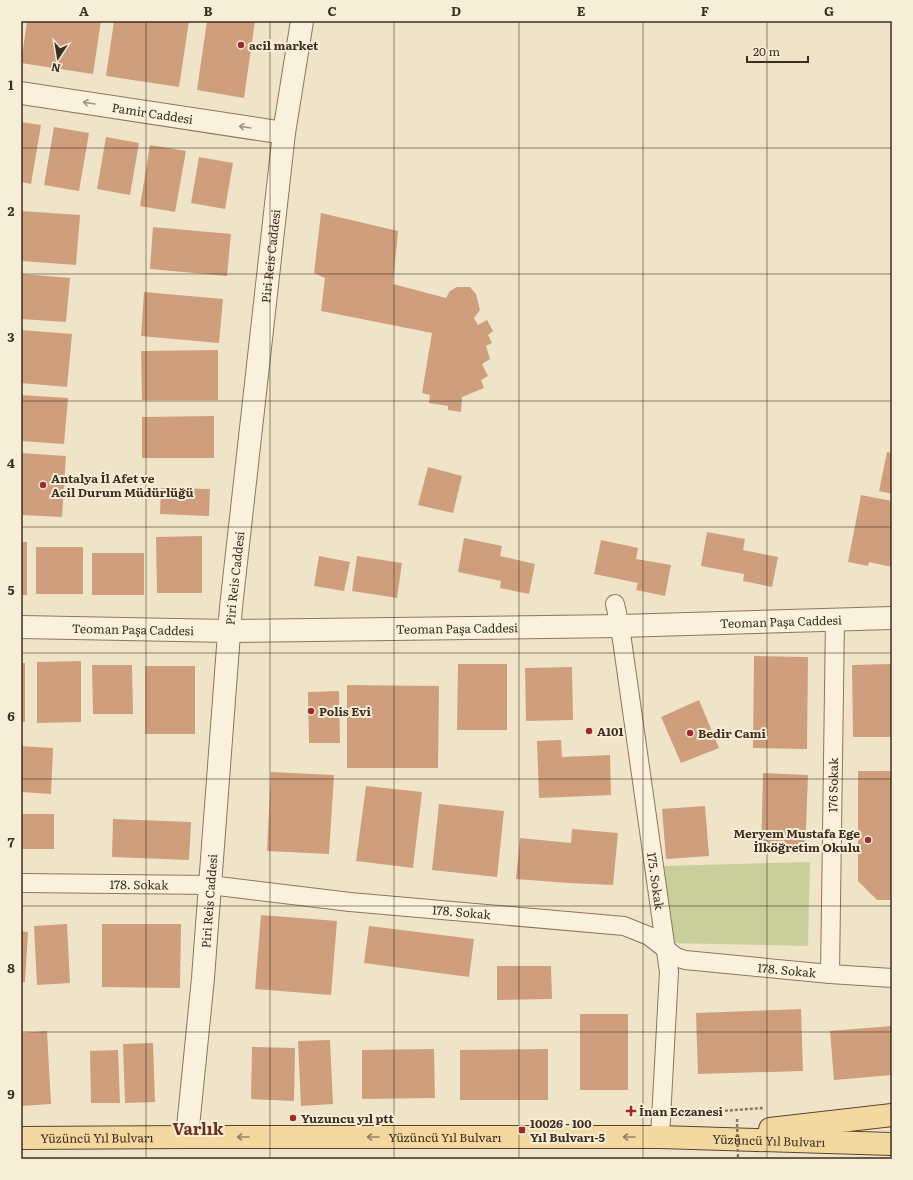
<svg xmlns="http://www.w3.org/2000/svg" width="913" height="1180" font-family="Literata,serif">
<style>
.green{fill:#c9cf9b}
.building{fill:#cf9f7d}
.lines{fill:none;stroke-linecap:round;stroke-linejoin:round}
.minor-casing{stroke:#8d765c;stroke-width:20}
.tertiary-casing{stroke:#8d765c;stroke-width:24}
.primary-casing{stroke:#5b4430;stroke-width:24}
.path{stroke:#8d765c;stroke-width:2.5;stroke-dasharray:3 2;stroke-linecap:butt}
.minor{stroke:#faf1dc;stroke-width:18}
.tertiary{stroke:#faf1dc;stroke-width:22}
.primary{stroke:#f3d9a0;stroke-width:22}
.path-bridge{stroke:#8d765c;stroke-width:2.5;stroke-dasharray:3 2;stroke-linecap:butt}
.oneway{stroke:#9c907e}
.oneway2{stroke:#988460}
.grid{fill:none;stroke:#3d2e20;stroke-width:1;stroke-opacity:0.55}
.poi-dot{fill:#9e2a2b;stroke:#f7eed8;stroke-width:1.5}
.labels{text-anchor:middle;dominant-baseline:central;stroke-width:4;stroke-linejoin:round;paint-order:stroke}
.poi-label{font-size:12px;font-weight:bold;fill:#3d2e20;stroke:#f7eed8;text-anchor:start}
.street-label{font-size:12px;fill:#3d2e20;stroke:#f7eed8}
.district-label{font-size:16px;font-weight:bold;fill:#6b2e1e;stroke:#f7eed8}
.neatline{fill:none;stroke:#3d2e20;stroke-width:1.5}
.grid-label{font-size:13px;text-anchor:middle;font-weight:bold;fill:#3d2e20}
</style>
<rect width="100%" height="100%" fill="#f0e4c8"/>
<path class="green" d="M810 862 808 946 668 943 663 866Z"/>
<path class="building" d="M27 21H101L93 74 21 63Z
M114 21H189L179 87 106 76Z
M207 21H255L244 98 197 90Z
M21 122 41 125 31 184 21 182Z
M54 127 89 133 79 191 44 185Z
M106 137 139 143 130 195 97 189Z
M150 145 186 151 175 212 140 206Z
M199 157 233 163 225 209 191 203Z
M21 211 80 215 76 265 21 261Z
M321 213 398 231 393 284 446 298 450 291 457 287H470L476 294 480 310 474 318 478 325 487 320 493 331 488 335 492 343 486 346 490 359 482 364 488 376 481 380 484 388 462 397 461 412 448 410V406L429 403 430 395 422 393 432 333 321 311 325 278 314 273Z
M153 227 231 234 227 276 150 269Z
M21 274 70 278 66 322 21 319Z
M144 292 223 299 219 343 141 336Z
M21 330 72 334 67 387 21 383Z
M218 350V400H142L141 351Z
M21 395 68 398 64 444 21 441Z
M214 416V458H142V417Z
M887 452 892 453V494L879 491Z
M21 453 66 456 62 517 21 515Z
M428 467 462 476 453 513 418 505Z
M161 488 210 489 209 516 160 514Z
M861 495 892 501V567L869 562 868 566 848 562Z
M707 532 745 539 743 550 778 557 772 587 743 581 744 574 701 566Z
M202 536V593H157L156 537Z
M464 538 502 546 500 556 535 564 529 594 500 588 501 581 458 572Z
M601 540 638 548 636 559 671 565 665 596 636 590 638 583 594 574Z
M21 542H27V595H21Z
M36 547H83V594H36Z
M92 553H144V595H92Z
M319 556 350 562 344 591 314 586Z
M357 556 402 563 397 598 352 591Z
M754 656 808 657 807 749 753 748Z
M81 661V722L37 723V662Z
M21 663H25V722H21Z
M458 664H507V730H457Z
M892 664V737H853L852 665Z
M92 665H132L133 714H93Z
M145 666H195V734H145Z
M572 667 573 720 526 721 525 668Z
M347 685 439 686 438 768H347Z
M339 691 340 743H309L308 692Z
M699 700 719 748 681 763 661 717Z
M561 740 562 757 610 755 611 795 539 798 537 741Z
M21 746 53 748 51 794 21 792Z
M858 771H892V900H877L858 881Z
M271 772 334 775 329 854 267 851Z
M763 773 808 775 805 854 761 853Z
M366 786 422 792 413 868 356 861Z
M439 804 504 811 497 877 432 870Z
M705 806 709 856 666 859 662 809Z
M21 814H54V849H21Z
M113 819 191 822 189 860 112 857Z
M572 829 618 833 613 885 568 883 516 879 520 838 571 843Z
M261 915 337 921 331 995 255 989Z
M67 924 70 983 37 985 34 926Z
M102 924H181L180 988 102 987Z
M369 926 474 939 469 977 364 963Z
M21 931 28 932 25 982H21Z
M497 966H551L552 999 497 1000Z
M801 1009 803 1071 698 1074 696 1013Z
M580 1014H628V1090H580Z
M892 1026V1075L834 1080 830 1031Z
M47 1031 51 1104 21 1106V1033Z
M330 1040 333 1104 301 1106 298 1041Z
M153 1043 155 1102 125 1103 123 1044Z
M252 1047 295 1048 294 1101 251 1099Z
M434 1049 435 1098 362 1099V1050Z
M548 1049V1100H460V1050Z
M118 1050 120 1103H91L90 1051Z"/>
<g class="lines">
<g class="minor-casing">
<g id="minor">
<path id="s1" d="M615 604 620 626 669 972 660 1137"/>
<path id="s2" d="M21 883 210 885 350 902 624 926 649 936 676 957 685 960 830 974 892 978"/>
<path id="s3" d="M830 974 835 619"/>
</g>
</g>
<g class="tertiary-casing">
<g id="tertiary">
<path id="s4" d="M21 93 284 133"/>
<path id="s5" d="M21 627 229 631 620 626 892 618"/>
<path id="s6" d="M187 1137 203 978 231 607 284 133 302 21"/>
</g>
</g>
<g class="primary-casing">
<g id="primary">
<path d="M770 1129 892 1115"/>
<path id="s7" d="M21 1138 187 1137H660L892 1144"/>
</g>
</g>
<path class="path" d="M680 1114 763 1108"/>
<use href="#minor" class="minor"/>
<use href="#tertiary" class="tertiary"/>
<use href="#primary" class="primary"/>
<path class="path-bridge" d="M737 1119 738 1159"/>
</g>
<defs><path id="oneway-shaft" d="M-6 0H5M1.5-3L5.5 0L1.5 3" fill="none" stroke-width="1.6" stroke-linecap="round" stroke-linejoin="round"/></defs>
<g class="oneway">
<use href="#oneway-shaft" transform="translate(89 103) rotate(-171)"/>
<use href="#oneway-shaft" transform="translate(245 127) rotate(-171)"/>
</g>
<g class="oneway2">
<use href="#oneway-shaft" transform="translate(243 1137) rotate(-180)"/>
<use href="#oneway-shaft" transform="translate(373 1137) rotate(-180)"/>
<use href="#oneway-shaft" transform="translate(629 1137) rotate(-180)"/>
</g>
<path class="grid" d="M146 21V1159M270 21V1159M394 21V1159M519 21V1159M643 21V1159M767 21V1159M21 148H892M21 274H892M21 401H892M21 527H892M21 653H892M21 779H892M21 906H892M21 1032H892"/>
<g class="poi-dot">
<circle cx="241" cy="45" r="4"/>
<circle cx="43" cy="485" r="4"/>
<circle cx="311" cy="711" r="4"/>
<circle cx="589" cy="731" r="4"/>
<circle cx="690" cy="733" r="4"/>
<circle cx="868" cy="840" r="4"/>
<path d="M629 1105h4v4h4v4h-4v4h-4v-4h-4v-4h4z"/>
<circle cx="293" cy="1118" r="4"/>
<rect x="518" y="1126" width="8" height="8" rx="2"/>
</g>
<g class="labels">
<g class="poi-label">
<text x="249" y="45">acil market</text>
<text x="51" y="478">Antalya İl Afet ve<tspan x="51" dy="14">Acil Durum Müdürlüğü</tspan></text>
<text x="319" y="711">Polis Evi</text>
<text x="597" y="731">A101</text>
<text x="698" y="733">Bedir Cami</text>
<text x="860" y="833" text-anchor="end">Meryem Mustafa Ege<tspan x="860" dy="14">İlköğretim Okulu</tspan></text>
<text x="639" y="1111">İnan Eczanesi</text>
<text x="301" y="1118">Yuzuncu yıl ptt</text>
<text x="530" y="1123">10026 - 100<tspan x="530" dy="14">Yıl Bulvarı-5</tspan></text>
</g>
<g class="street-label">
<text stroke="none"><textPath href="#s4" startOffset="133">Pamir Caddesi</textPath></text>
<text stroke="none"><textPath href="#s6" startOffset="885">Piri Reis Caddesi</textPath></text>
<text stroke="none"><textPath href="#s6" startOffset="561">Piri Reis Caddesi</textPath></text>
<text stroke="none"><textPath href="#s5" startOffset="760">Teoman Paşa Caddesi</textPath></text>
<text stroke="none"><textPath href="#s5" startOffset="436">Teoman Paşa Caddesi</textPath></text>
<text stroke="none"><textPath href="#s5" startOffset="112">Teoman Paşa Caddesi</textPath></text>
<text stroke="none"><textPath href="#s3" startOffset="189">176 Sokak</textPath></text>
<text stroke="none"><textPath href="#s1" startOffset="280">175. Sokak</textPath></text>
<text stroke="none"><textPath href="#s2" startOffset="118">178. Sokak</textPath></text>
<text stroke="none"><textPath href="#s6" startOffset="237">Piri Reis Caddesi</textPath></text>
<text stroke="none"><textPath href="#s2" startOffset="442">178. Sokak</textPath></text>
<text stroke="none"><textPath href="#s2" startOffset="778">178. Sokak</textPath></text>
<text stroke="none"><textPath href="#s7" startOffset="424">Yüzüncü Yıl Bulvarı</textPath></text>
<text stroke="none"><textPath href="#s7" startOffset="76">Yüzüncü Yıl Bulvarı</textPath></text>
<text stroke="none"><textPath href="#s7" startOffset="748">Yüzüncü Yıl Bulvarı</textPath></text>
</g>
<g class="district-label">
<text x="198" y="1128">Varlık</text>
</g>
</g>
<rect width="913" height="1180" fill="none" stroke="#f7eed8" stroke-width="44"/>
<g transform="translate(58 58) rotate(192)" stroke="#f7eed8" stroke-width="3" paint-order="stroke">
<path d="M0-3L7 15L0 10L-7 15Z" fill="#3d2e20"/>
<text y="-6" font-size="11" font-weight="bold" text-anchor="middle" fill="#3d2e20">N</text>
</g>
<path d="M747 56v6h61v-6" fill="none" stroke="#3d2e20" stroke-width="2"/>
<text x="753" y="56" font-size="12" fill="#3d2e20" stroke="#f7eed8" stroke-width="3" paint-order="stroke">20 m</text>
<rect x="22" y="22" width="869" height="1136" class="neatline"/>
<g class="grid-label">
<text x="84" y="16">A</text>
<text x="208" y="16">B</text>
<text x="332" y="16">C</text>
<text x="456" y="16">D</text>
<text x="581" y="16">E</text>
<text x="705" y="16">F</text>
<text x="829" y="16">G</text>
<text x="11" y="90">1</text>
<text x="11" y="216">2</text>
<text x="11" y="342">3</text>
<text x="11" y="468">4</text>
<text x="11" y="595">5</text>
<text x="11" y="721">6</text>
<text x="11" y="847">7</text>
<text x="11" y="973">8</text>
<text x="11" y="1099">9</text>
</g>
</svg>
